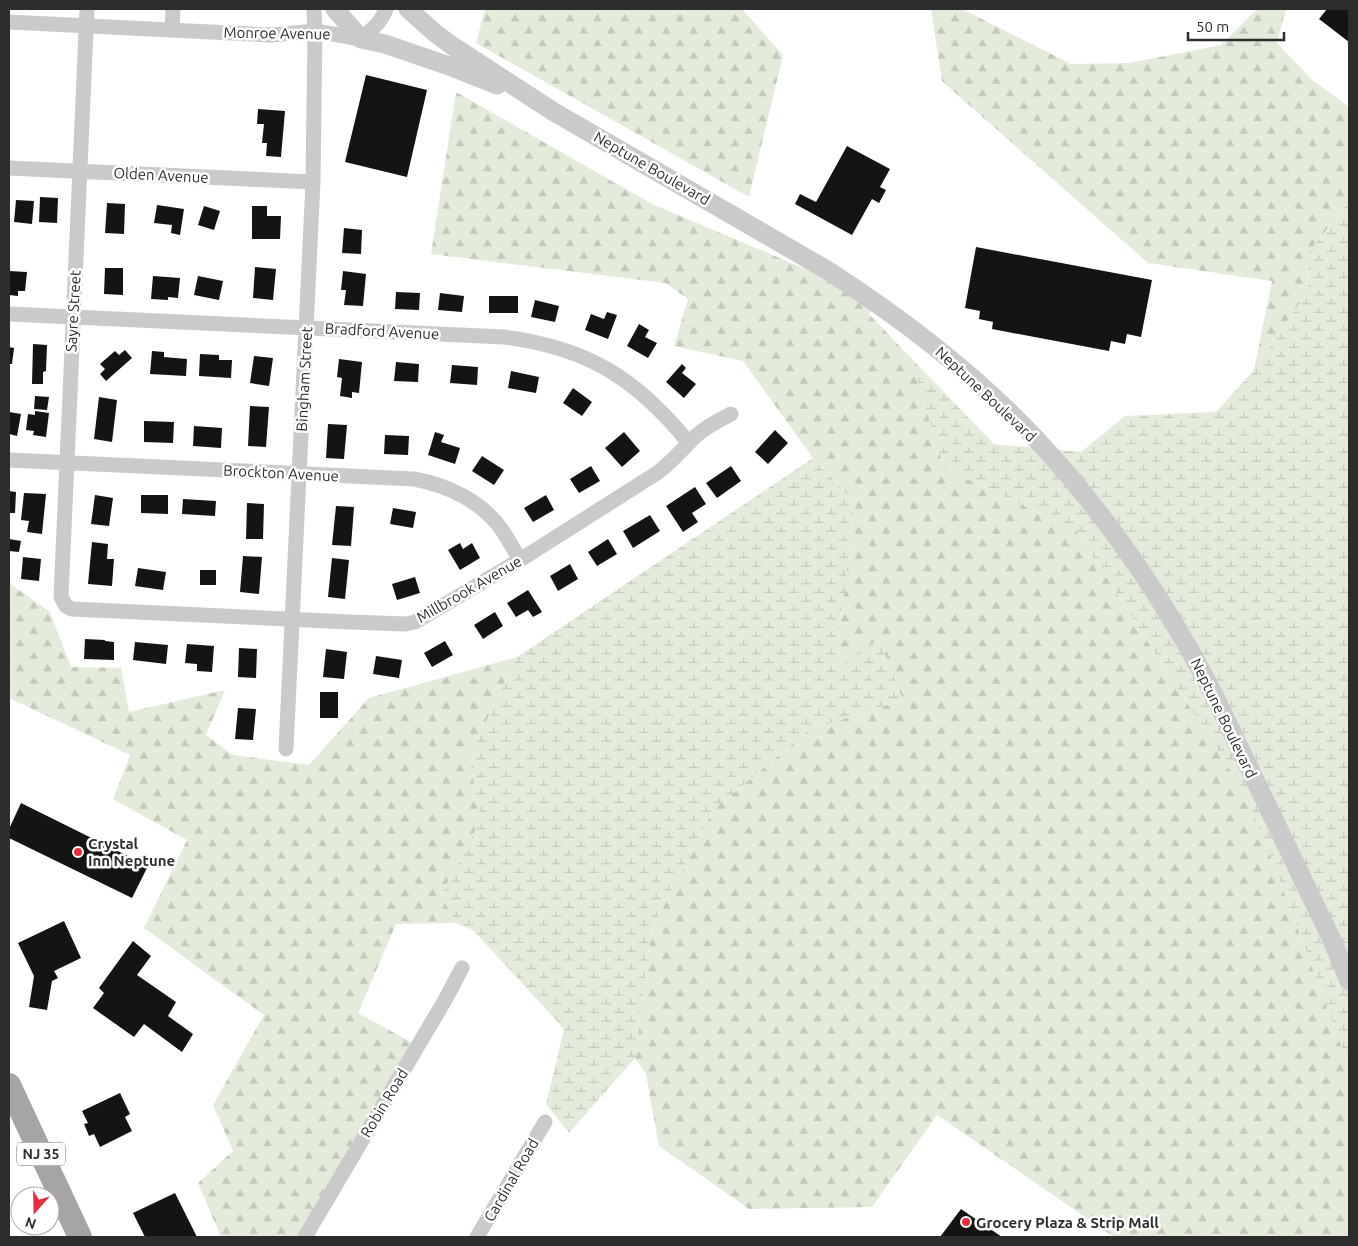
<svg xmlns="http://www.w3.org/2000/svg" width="1358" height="1246" font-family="Ubuntu,sans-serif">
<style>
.forest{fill:url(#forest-firs)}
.wetland{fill:url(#wetland-marsh)}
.building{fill:#141414}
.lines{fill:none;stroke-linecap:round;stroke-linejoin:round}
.minor{stroke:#cacaca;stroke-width:15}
.tertiary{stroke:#cacaca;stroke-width:19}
.primary{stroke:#a5a5a5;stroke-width:24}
.poi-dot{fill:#e62e3c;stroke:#fff;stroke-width:2}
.labels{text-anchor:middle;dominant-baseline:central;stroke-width:5;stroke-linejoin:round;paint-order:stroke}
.shield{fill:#fff;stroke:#6c6c6c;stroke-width:1}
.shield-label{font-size:14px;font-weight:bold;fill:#2d2d2d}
.street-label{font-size:15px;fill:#2d2d2d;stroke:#fff}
.poi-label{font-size:15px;font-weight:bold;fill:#2d2d2d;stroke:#fff;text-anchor:start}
</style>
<defs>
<pattern id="forest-firs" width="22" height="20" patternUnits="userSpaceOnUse" patternTransform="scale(1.25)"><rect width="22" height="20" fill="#e3ebda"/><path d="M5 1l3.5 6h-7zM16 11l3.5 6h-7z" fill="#c3cabb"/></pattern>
<pattern id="wetland-marsh" width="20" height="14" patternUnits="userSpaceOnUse" patternTransform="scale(1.25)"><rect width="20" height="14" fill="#e3ebda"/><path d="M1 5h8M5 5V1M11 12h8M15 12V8" fill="none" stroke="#c3cabb"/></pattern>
</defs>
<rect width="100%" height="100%" fill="#fff"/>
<path class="forest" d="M485 9H742L783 55 749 197 476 43Z
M931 9H962L1071 64 1129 63 1221 45 1257 9H1286L1277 43 1311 79 1349 107V202L1307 254 1308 291 1254 370 1272 281 1148 263 942 81Z
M456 92 652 204 881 301 869 314 911 358 944 468 1076 530 1242 788 1268 849 1349 1066V1237H1114L937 1115 872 1207 749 1209 659 1146 646 1074 635 1058 651 931 713 810 809 730 903 700 835 670 855 502 813 458 743 361 674 346 688 299 665 283 431 254Z
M9 583 50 612 71 667 121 668 129 712 225 690 206 735 233 755 309 765 369 698 517 657 469 758 481 820 441 895 456 923 396 924 358 1013 418 1046 311 1237H221L198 1183 233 1151 213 1105 264 1015 144 928 187 840 113 799 130 755 9 698Z"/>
<path class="wetland" d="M1349 202V1066L1268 849 1242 788 1076 530 944 468 911 358 994 444 1081 452 1125 416 1216 412 1254 370 1308 291 1307 254Z
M813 458 855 502 835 670 879 638 903 700 809 730 713 810 651 931 635 1058 569 1133 546 1104 564 1029 473 930 456 923 441 895 481 820 469 758 517 657Z"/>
<path class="building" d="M1327 9H1349V42L1319 19Z
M366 75 427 90 407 177 345 162Z
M258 109 285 111 281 157 266 156 267 143H262L264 124H257Z
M847 146 890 169 880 187 886 190 879 203 872 199 852 235 795 204 800 194 816 202Z
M40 197 58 198 57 223 39 222Z
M16 200 34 201 32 224 14 222Z
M107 203 125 204 124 234 105 233Z
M157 205 184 209 180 235 171 233 172 225 154 223Z
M204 206 220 211 214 230 198 225Z
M252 206H267V216H281L280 239H252Z
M344 228 362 230 361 254 342 253Z
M976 247 1152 280 1141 337 1127 334 1125 344 1111 341 1109 351 992 329 993 322 979 319 980 311 965 308Z
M255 267 276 269 273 300 253 298Z
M105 268H123V295L104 294Z
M9 271 27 272 25 291H18V296L9 295Z
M343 271 366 274 363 306 344 305 346 290H341Z
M153 276 180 278 178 298 168 297V300L151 299Z
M198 276 223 281 219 300 194 295Z
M396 292 420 293 419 310 395 309Z
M440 293 464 296 462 312 438 310Z
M489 296H518V313H489Z
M535 300 559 306 555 322 531 317Z
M607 312 617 315 608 339 585 330 591 314 604 319Z
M639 324 649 330 645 337 657 343 648 358 627 346Z
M33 344 47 345 46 371 43 372V384H32Z
M9 347 14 348 12 364H9Z
M125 350 132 358 106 381 100 374 105 369 100 364 115 351 119 355Z
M152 351 164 352V357L187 359 186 376 150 374Z
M200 354 219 355V360H232L231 378 199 376Z
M254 356 273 358 269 386 250 383Z
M339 359 362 362 359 393 352 392V398L340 396 342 378 337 377Z
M396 362 419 364 418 382 394 381Z
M682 364 686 368 682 373 696 384 684 398 666 382Z
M452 365 478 367 477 385 450 383Z
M511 371 539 377 536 393 508 388Z
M573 388 592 402 582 416 563 403Z
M35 396 49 397 47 410 34 409Z
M99 397 117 400 112 442 94 439Z
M250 406 269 407 266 447 248 446Z
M35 411 49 413 46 437 33 435 34 431 26 430 28 414 35 415Z
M9 412 21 414 17 436 9 434Z
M144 421 174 422 173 443 144 442Z
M328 424 347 425 344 459 326 458Z
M194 426 222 428 221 448 193 446Z
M775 430 788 443 768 464 755 452Z
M435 432 444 435 441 442 460 448 455 464 428 455Z
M624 432 640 451 622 467 605 448Z
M385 435 409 436 408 455 384 454Z
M482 456 504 470 494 485 472 471Z
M591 466 600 481 579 493 570 479Z
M731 466 741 481 717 498 706 483Z
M695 487 706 504 692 513 698 522 683 532 666 506Z
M9 491 16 492 15 513H9Z
M24 493 46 494 42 534 27 532 29 521 21 520Z
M95 495 113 498 109 526 91 524Z
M141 495H168V514L141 513Z
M546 495 554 510 533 522 524 508Z
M183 499 216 501 215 516 182 514Z
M247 503 264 504 263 539H246Z
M336 506 354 507 351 546 332 545Z
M393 508 416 512 413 528 390 524Z
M650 515 660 531 633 548 623 531Z
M9 539 21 541 19 552 9 551Z
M608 539 617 554 597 566 588 552Z
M92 542 108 544 107 559H114L112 586 88 584Z
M460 543 463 549 472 543 480 558 460 570 448 550Z
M243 556 262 557 259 594 240 592Z
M23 557 41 559 39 581 21 579Z
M332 558 349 560 345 599 328 597Z
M570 564 578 579 558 591 550 576Z
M138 568 166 572 163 590 135 586Z
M200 570H216V585H200Z
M415 577 420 593 397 600 392 584Z
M528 590 542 612 533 617 528 610 516 617 507 603Z
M495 612 503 626 483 639 474 625Z
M85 639 105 640V641L114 642V660L84 659Z
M445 641 453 655 432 667 424 653Z
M135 642 168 645 166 664 133 660Z
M187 644 214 646 212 672 197 671V664L185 663Z
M239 648 257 649 256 678 238 677Z
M326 649 347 652 344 679 323 677Z
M376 656 402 660 399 678 373 674Z
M320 692H338V718H320Z
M238 708 256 709 253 740 235 739Z
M21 803 148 866 132 898 9 838V829Z
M64 921 81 958 54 971 58 978 52 981 47 1010 29 1007 34 976 18 943Z
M133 941 151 956 137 975 176 1002 168 1016 193 1034 182 1052 144 1024 134 1037 93 1008 104 993 99 988Z
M120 1093 130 1114 125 1117 132 1131 100 1147 94 1134 89 1136 84 1124 88 1123 82 1111Z
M175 1193 197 1237H145L133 1213Z
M961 1209 1002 1237H940Z"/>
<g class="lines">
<path class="minor" d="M87 9 61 597 66 606 72 609 350 622 405 624 415 622 520 560 657 473C672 462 683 448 697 435 707 426 719 420 731 414
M9 22 271 35 315 31 361 39C372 29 381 23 386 9
M172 29 173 9
M9 168 313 182
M9 314 504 337C588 348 636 378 689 443
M9 460 414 479C447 485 482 501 502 530 508 539 514 550 520 560
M286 749 313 182 315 31 314 9
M305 1237 445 1000 462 968
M477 1237 545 1122"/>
<path class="tertiary" d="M335 9 361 39 385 44 449 66 497 85
M408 9 435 33 451 45 554 112 827 270C903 319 974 373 1036 439 1108 516 1168 605 1216 699L1332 940 1349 981"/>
<path class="primary" d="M9 1085 80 1237"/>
</g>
<g class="poi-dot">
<circle cx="78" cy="852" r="5"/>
<circle cx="966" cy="1222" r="5"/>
</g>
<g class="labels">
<rect class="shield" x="17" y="1142.5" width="48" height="23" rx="4"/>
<g class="shield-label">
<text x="41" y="1154">NJ 35</text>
</g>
<g class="street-label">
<text transform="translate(277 33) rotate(1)">Monroe Avenue</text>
<text transform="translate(652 168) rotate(30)">Neptune Boulevard</text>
<text transform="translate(161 175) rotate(3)">Olden Avenue</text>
<text transform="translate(73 311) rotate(-87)">Sayre Street</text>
<text transform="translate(382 331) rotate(3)">Bradford Avenue</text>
<text transform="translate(304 379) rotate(-87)">Bingham Street</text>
<text transform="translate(986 394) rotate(43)">Neptune Boulevard</text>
<text transform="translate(281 473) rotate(3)">Brockton Avenue</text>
<text transform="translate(469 589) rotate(-30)">Millbrook Avenue</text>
<text transform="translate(1224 718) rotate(64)">Neptune Boulevard</text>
<text transform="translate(384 1103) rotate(-59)">Robin Road</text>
<text transform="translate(511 1180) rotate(-60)">Cardinal Road</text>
</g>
<g class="poi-label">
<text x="88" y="843">Crystal<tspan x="88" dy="17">Inn Neptune</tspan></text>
<text x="976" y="1222">Grocery Plaza &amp; Strip Mall</text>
</g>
</g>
<rect width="1358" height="1246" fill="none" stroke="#2d2d2d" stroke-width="20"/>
<g transform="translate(35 1211) rotate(200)"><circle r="24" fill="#ffffff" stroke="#ababab"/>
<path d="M0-4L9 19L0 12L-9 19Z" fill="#e62e3c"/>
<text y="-8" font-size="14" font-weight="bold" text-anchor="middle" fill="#2d2d2d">N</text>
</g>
<path d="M1188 32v8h96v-8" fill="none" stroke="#2d2d2d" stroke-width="2.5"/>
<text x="1196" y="32" font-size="15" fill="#2d2d2d" stroke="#ffffff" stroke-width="4" paint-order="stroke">50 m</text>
</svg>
